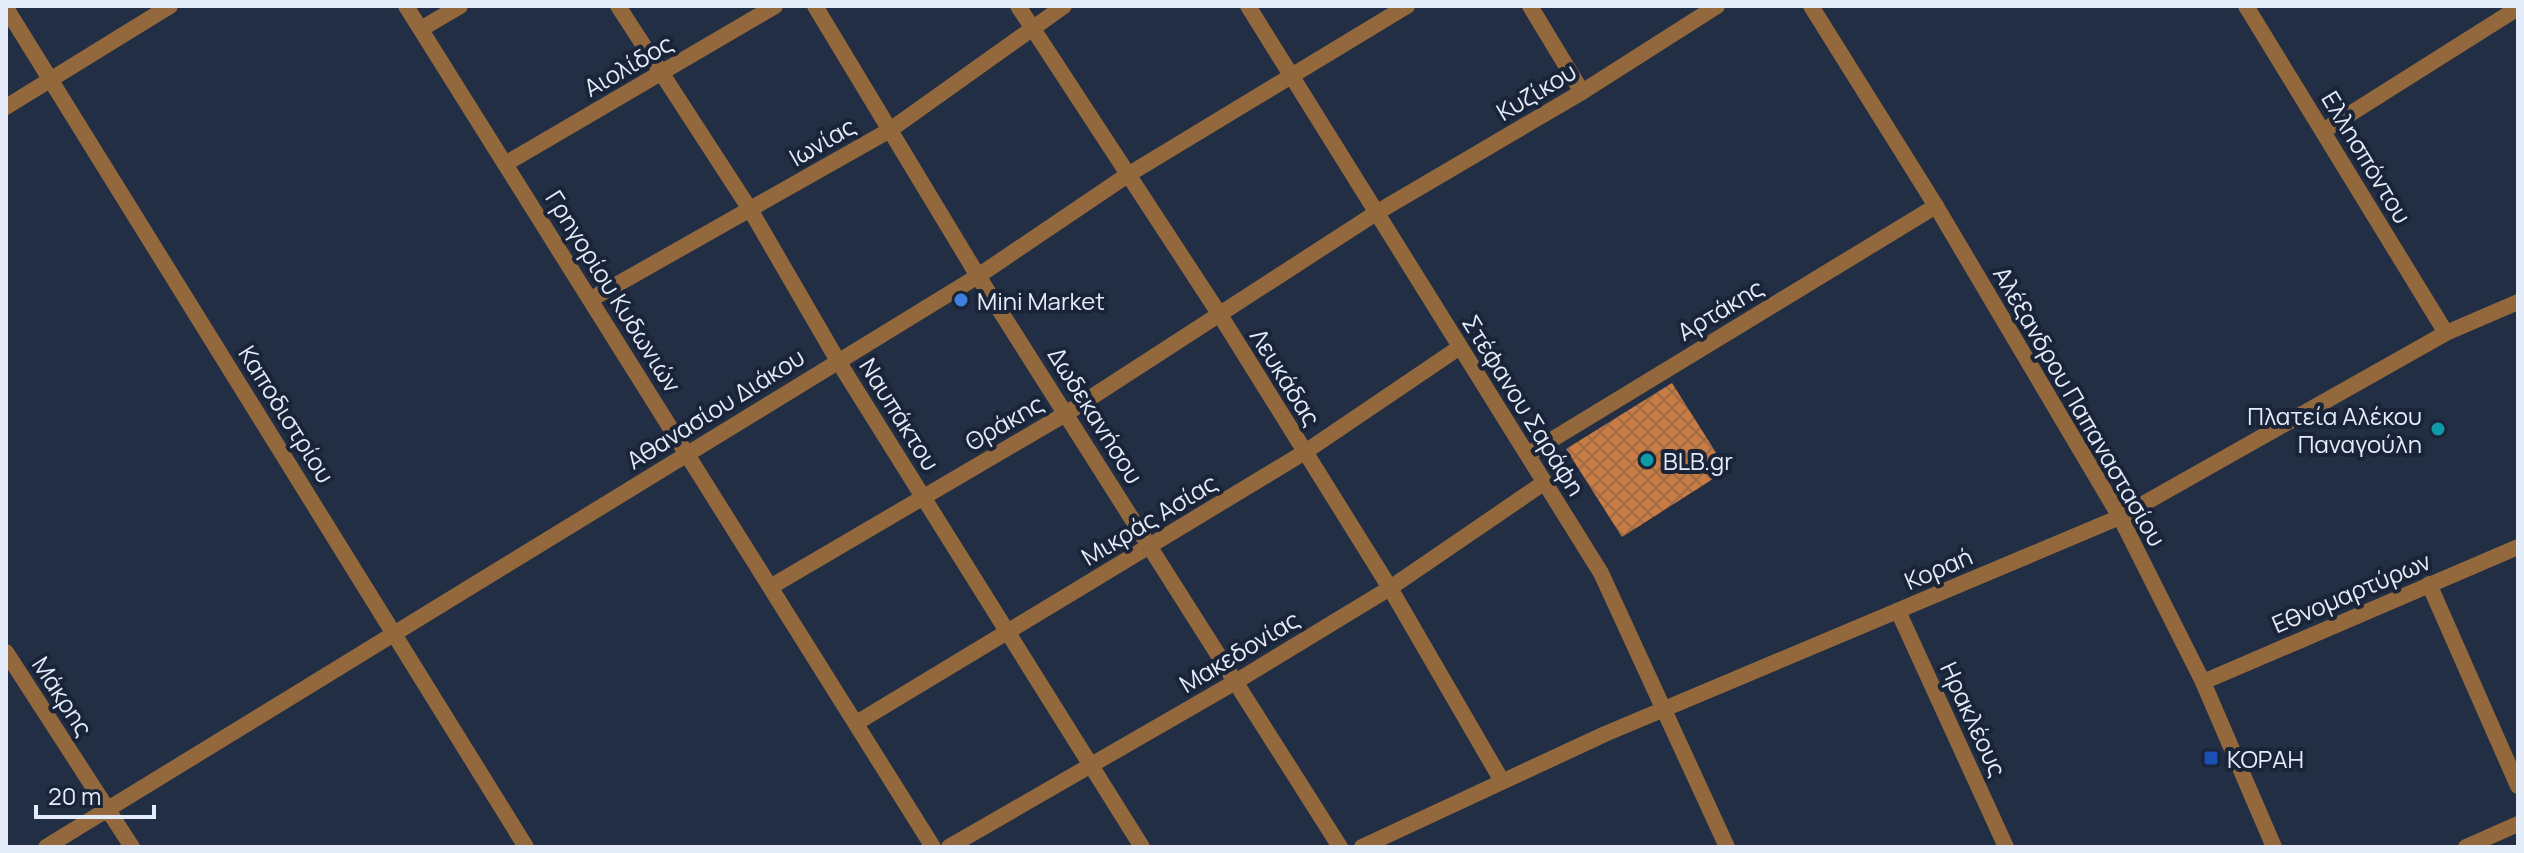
<svg xmlns="http://www.w3.org/2000/svg" width="2524" height="853" font-family="Manrope,sans-serif">
<style>
.building{fill:url(#building-cross-hatch)}
.lines{fill:none;stroke-linecap:round;stroke-linejoin:round}
.service{stroke:#92683c;stroke-width:16}
.pedestrian{stroke:#92683c;stroke-width:16}
.minor{stroke:#92683c;stroke-width:16}
.tertiary{stroke:#92683c;stroke-width:16}
.shop-dot{fill:#3f7fe0;stroke:#192439;stroke-width:3}
.culture-dot{fill:#0f9aa8;stroke:#192439;stroke-width:3}
.transit-dot{fill:#1a4fb4;stroke:#192439;stroke-width:3}
.labels{text-anchor:middle;dominant-baseline:central;stroke-width:8;stroke-linejoin:round;paint-order:stroke}
.street-label{font-size:24px;fill:#e4ecfa;stroke:#192439}
.poi-label{font-size:24px;fill:#e4ecfa;stroke:#192439;text-anchor:start}
</style>
<defs>
<pattern id="building-cross-hatch" width="8" height="8" patternUnits="userSpaceOnUse" patternTransform="scale(2)"><rect width="8" height="8" fill="#c87b43"/><path d="M0 0l8 8M0 8l8-8" fill="none" stroke="#a06b45"/></pattern>
</defs>
<rect width="100%" height="100%" fill="#222e43"/>
<path class="building" d="M1672 383 1727 470 1622 537 1566 449Z"/>
<g class="lines">
<path class="service" d="M2323 131 2518 8"/>
<path class="pedestrian" d="M618 6 751 211 838 361 1142 847
M1018 6 1220 315 1390 588 1502 781
M421 29 460 6
M505 164 775 6
M593 298 890 130 1064 6
M772 586 1067 413 1376 213
M858 722 1305 452 1460 347
M949 847 1237 681 1390 588 1545 482"/>
<path class="minor" d="M406 6 933 847
M815 6 978 276 1340 847
M1530 6 1582 92
M2246 6 2446 333
M6 8 526 847
M6 107 170 6
M1376 213 1582 92 1717 6
M1530 453 1936 206
M2429 584 2518 786
M1898 611 2006 847
M6 652 132 847
M2203 682 2518 547
M46 847 978 276 1126 176 1407 6
M1362 847 1605 734 2120 517 2446 333 2518 302
M2466 847 2518 824"/>
<path class="tertiary" d="M1248 6 1601 573 1727 847
M1811 6 1936 206 2120 517 2203 682 2274 847"/>
</g>
<circle class="shop-dot" cx="961" cy="300" r="8"/>
<g class="culture-dot">
<circle cx="2438" cy="429" r="8"/>
<circle cx="1647" cy="460" r="8"/>
</g>
<rect class="transit-dot" x="2203" y="750" width="16" height="16" rx="4"/>
<g class="labels">
<g class="street-label">
<text transform="translate(628 65) rotate(-30)">Αιολίδος</text>
<text transform="translate(1536 91) rotate(-31)">Κυζίκου</text>
<text transform="translate(822 141) rotate(-30)">Ιωνίας</text>
<text transform="translate(2367 157) rotate(59)">Ελλησπόντου</text>
<text transform="translate(614 291) rotate(58)">Γρηγορίου Κυδωνιών</text>
<text transform="translate(1720 309) rotate(-31)">Αρτάκης</text>
<text transform="translate(1286 377) rotate(58)">Λευκάδας</text>
<text transform="translate(1524 405) rotate(58)">Στέφανου Σαράφη</text>
<text transform="translate(2080 406) rotate(60)">Αλέξανδρου Παπαναστασίου</text>
<text transform="translate(715 408) rotate(-32)">Αθανασίου Διάκου</text>
<text transform="translate(287 414) rotate(58)">Καποδιστρίου</text>
<text transform="translate(900 414) rotate(58)">Ναυπάκτου</text>
<text transform="translate(1096 415) rotate(58)">Δωδεκανήσου</text>
<text transform="translate(1004 422) rotate(-30)">Θράκης</text>
<text transform="translate(1149 519) rotate(-31)">Μικράς Ασίας</text>
<text transform="translate(1938 568) rotate(-23)">Κοραή</text>
<text transform="translate(2351 592) rotate(-23)">Εθνομαρτύρων</text>
<text transform="translate(1239 651) rotate(-31)">Μακεδονίας</text>
<text transform="translate(63 696) rotate(57)">Μάκρης</text>
<text transform="translate(1974 719) rotate(65)">Ηρακλέους</text>
</g>
<g class="poi-label">
<text x="977" y="300">Mini Market</text>
<text x="2422" y="415" text-anchor="end">Πλατεία Αλέκου<tspan x="2422" dy="28">Παναγούλη</tspan></text>
<text x="1663" y="460">BLB.gr</text>
<text x="2227" y="758">ΚΟΡΑΗ</text>
</g>
</g>
<rect width="2524" height="853" fill="none" stroke="#e4ecfa" stroke-width="16"/>
<path d="M36 805v12h118v-12" fill="none" stroke="#e4ecfa" stroke-width="4"/>
<text x="48" y="805" font-size="24" fill="#e4ecfa" stroke="#192439" stroke-width="6" paint-order="stroke">20 m</text>
</svg>
